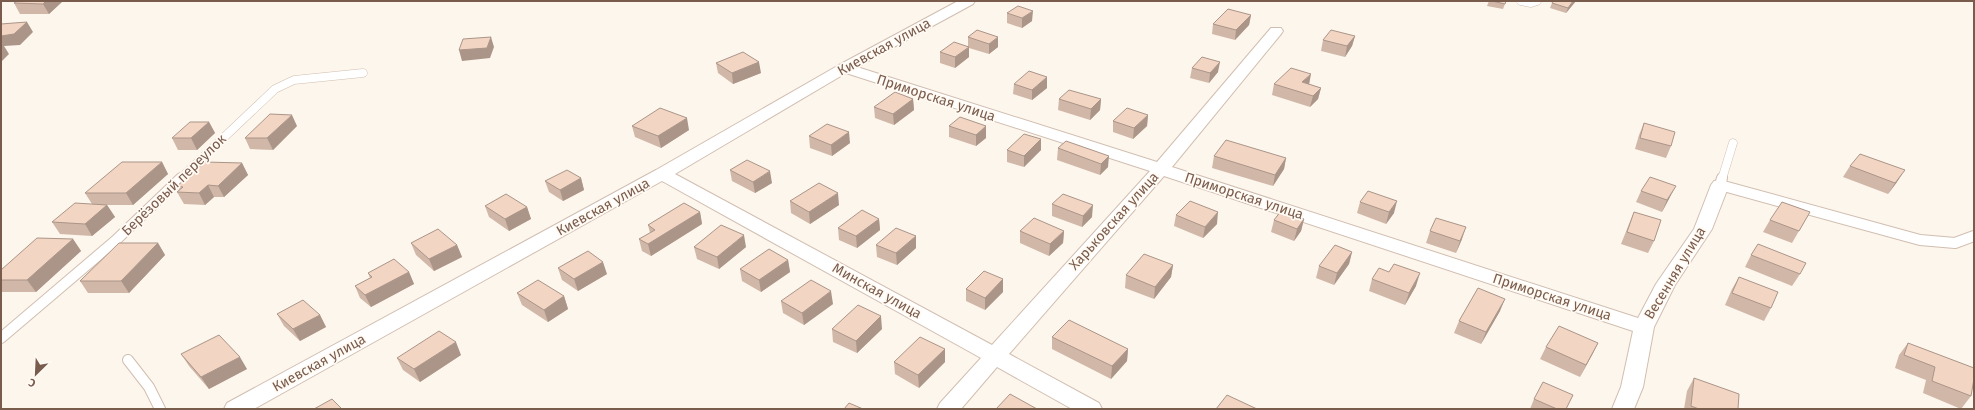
<svg xmlns="http://www.w3.org/2000/svg" width="1975" height="410" font-family="'Fira Sans',sans-serif">
<style>
.lines{fill:none;stroke-linecap:round;stroke-linejoin:round}
.service-far1-casing{stroke:#d1beb0;stroke-width:9}
.service-casing{stroke:#d1beb0;stroke-width:12}
.minor-casing{stroke:#d1beb0;stroke-width:2}
.service-far1{stroke:#fff;stroke-width:8}
.service{stroke:#fff;stroke-width:10}
.minor{fill:#fff;fill-rule:evenodd}
.wall{fill:#d1b7a8}
.shaded-wall{fill:#aa9588}
.building{fill:#f3d5c3;stroke:#aa9588}
.labels{text-anchor:middle;dominant-baseline:central;stroke-width:3.5;stroke-linejoin:round;paint-order:stroke}
.street-label{font-size:14px;fill:#7a5c4d;stroke:#fffaf3}
</style>
<rect width="100%" height="100%" fill="#fdf6ec"/>
<g class="lines">
<g class="service-far1-casing">
<path id="service-far1" d="M1521 1 1531 3 1537 1
M180 179 275 89 294 80 363 73
M1722 179 1733 143"/>
</g>
<g class="service-casing">
<path id="service" d="M1722 178 1720 185 1920 240 1955 243 1974 236
M1 338 115 241 181 178
M128 360 149 387 160 409"/>
</g>
<g class="minor-casing">
<path id="minor" d="M958 1H975L973 4 857 67 1157 162 1271 28H1281L1283 31 1281 34 1172 167 1638 318 1656 284 1694 229 1711 185 1714 181 1720 180 1726 181 1729 185 1712 229 1675 285 1654 327 1643 387 1634 409H1612L1621 387 1633 331 1164 176 1009 354 1099 403 1102 409H1072L997 367 961 409H937L940 403 981 358 662 181 254 409H224L227 403 656 170 839 65ZM846 73 1150 171 992 345 675 174Z"/>
</g>
<use href="#service-far1" class="service-far1"/>
<use href="#service" class="service"/>
<use href="#minor" class="minor"/>
</g>
<path class="wall" d="M63 1 49 14H20L14 3Z
M1489 1H1506L1503 9 1487 6Z
M1553 1H1576L1566 13 1550 8 1552 3Z
M1007 13 1032 21 1022 28 1007 23Z
M1251 15 1249 25 1235 40 1212 34 1213 24Z
M977 30 998 47 989 54 969 48V57L955 68 940 63V52L968 46V37Z
M1355 36 1352 46 1345 57 1321 51 1323 40Z
M716 63 761 73 733 84 718 73Z
M1192 68 1218 72 1209 83 1190 78Z
M1014 84 1047 88 1032 100 1013 94Z
M1274 84H1309L1321 88 1318 99 1310 107 1272 95Z
M913 99 914 110 894 125 875 118 874 107Z
M1059 99H1101L1100 110 1090 120 1058 110Z
M1148 115 1147 126 1133 139 1113 132V121Z
M209 122 215 133 197 150H178L172 138Z
M1644 123 1671 146 1666 158 1635 149 1639 135Z
M297 126 273 150 250 149 245 138Z
M632 126 689 130 661 148 635 137Z
M949 126 986 138 976 146 949 137Z
M809 136 850 143 832 156 810 148Z
M1066 141 1108 167 1100 175 1057 160 1058 148Z
M1007 150H1041L1024 167 1007 162Z
M1214 156 1286 158 1284 169 1273 186 1212 168Z
M162 162 168 174 133 205H102H107L115 217 92 236 60 234 52 222 92 204 85 193Z
M242 163 248 175 224 197H214L205 205 184 204 177 192 179 190 177 186Z
M1850 166 1897 182 1888 194 1843 177Z
M730 170 772 183 755 193 732 181Z
M581 178 584 190 563 201 549 192 545 181Z
M1641 191 1670 197 1662 212 1636 202Z
M790 201 839 205 810 224 791 213Z
M1360 202 1394 213 1386 224 1357 213Z
M1052 204 1092 217 1082 227 1052 216Z
M485 206 527 207 531 219 509 231 489 217Z
M700 212 702 224 651 256 642 251 639 239 650 233 648 225Z
M1634 212 1654 241 1648 253 1621 244 1629 224Z
M1810 212 1792 243 1763 232 1770 220Z
M1176 215 1217 224 1203 238 1174 226Z
M879 219 880 230 857 248 839 240 838 228Z
M1304 219 1301 231 1294 241 1271 232 1274 220Z
M1020 231H1064L1063 243 1049 256 1020 243Z
M1430 231 1462 239 1456 253 1426 243Z
M916 236V248L897 265 877 257 876 245Z
M73 239 81 251 36 292H1V270Z
M158 243 165 255 129 293H88L80 281Z
M411 243 457 245 462 257 434 271 416 255Z
M694 247H746L719 269 697 259Z
M1352 252 1349 264 1334 285 1316 278 1319 266Z
M1751 255 1800 274 1792 286 1745 267Z
M788 260 790 272 761 292 742 281 740 269Z
M1173 265 1171 277 1154 299 1125 288 1126 275Z
M558 268 607 274 578 291 562 280Z
M409 272 414 284 371 307 360 298 355 286 370 278 368 273Z
M1739 277 1771 308 1764 321 1725 305 1732 289Z
M1003 279V292L985 310 966 301V289Z
M1372 279 1416 286 1405 305 1369 291Z
M517 293 564 296 568 309 548 322 522 305Z
M781 301 833 304 804 325 783 313Z
M1500 311 1481 344 1454 333 1459 321Z
M277 314 320 315 326 327 300 341 284 326Z
M832 329H882L857 353 833 342Z
M1052 337 1128 349 1127 361 1111 379 1052 349Z
M1598 343 1592 355 1580 377 1540 359 1546 347Z
M1908 343 1971 396 1961 409 1923 393 1926 380 1895 368 1899 355Z
M945 349V362L919 388 895 374 894 362Z
M181 354 247 369 209 389 189 366Z
M461 355 420 382 403 370 397 358Z
M1694 378 1738 409H1684L1687 391Z
M1573 395 1566 409H1530L1534 399Z"/>
<path class="shaded-wall" d="M46 1H63L49 14 43 4Z
M1573 1H1576L1566 13 1568 8Z
M1033 11 1032 21 1022 28V18Z
M1251 15 1249 25 1235 40 1236 30Z
M27 22 33 32 20 45 4 46 9 54 1 62V36Z
M1355 36 1352 46 1345 57 1347 46Z
M491 37 494 47 490 58 462 61 459 50Z
M998 37V47L989 54V44Z
M969 47V57L955 68V57Z
M759 62 761 73 733 84 732 73Z
M1220 62 1218 72 1209 83 1210 73Z
M1311 74 1309 85 1302 82Z
M1047 77V88L1032 100V90Z
M1321 88 1318 99 1310 107 1313 96Z
M913 99 914 110 894 125 893 114Z
M1101 99 1100 110 1090 120 1091 109Z
M292 115 297 126 273 150 267 138Z
M1148 115 1147 126 1133 139 1134 128Z
M687 118 689 130 661 148 658 136Z
M209 122 215 133 197 150 191 138Z
M986 126V138L976 146V135Z
M849 132 850 143 832 156 831 145Z
M1041 139V150L1024 167V156Z
M1109 156 1108 167 1100 175 1101 164Z
M1286 158 1284 169 1273 186 1275 175Z
M162 162 168 174 133 205 126 193Z
M242 163 248 175 224 197 218 186Z
M1905 170 1897 182 1888 194 1895 183Z
M770 171 772 183 755 193 753 182Z
M581 178 584 190 563 201 560 190Z
M208 185 214 197 205 205 199 193Z
M1676 186 1670 197 1662 212 1667 200Z
M838 193 839 205 810 224 809 212Z
M1397 201 1394 213 1386 224 1389 212Z
M107 205 115 217 92 236 85 224Z
M1093 205 1092 217 1082 227 1083 216Z
M527 207 531 219 509 231 505 219Z
M700 212 702 224 651 256 648 244Z
M1218 212 1217 224 1203 238 1205 227Z
M879 219 880 230 857 248 856 236Z
M1304 219 1301 231 1294 241 1297 229Z
M1466 227 1462 239 1456 253 1460 241Z
M1064 231 1063 243 1049 256 1050 244Z
M744 235 746 247 719 269 717 257Z
M916 236V248L897 265 896 253Z
M73 239 81 251 36 292 27 280Z
M158 243 165 255 129 293 121 281Z
M457 245 462 257 434 271 429 259Z
M1352 252 1349 264 1334 285 1337 273Z
M788 260 790 272 761 292 759 280Z
M603 262 607 274 578 291 574 279Z
M1173 265 1171 277 1154 299 1155 287Z
M409 272 414 284 371 307 365 295Z
M1420 273 1416 286 1405 305 1409 293Z
M1003 279V292L985 310V298Z
M831 291 833 304 804 325 802 313Z
M564 296 568 309 548 322 544 310Z
M1505 299 1500 311 1481 344 1486 332Z
M320 315 326 327 300 341 293 329Z
M881 316 882 329 857 353 856 341Z
M456 342 461 355 420 382 414 369Z
M1598 343 1592 355 1580 377 1586 365Z
M945 349V362L919 388 918 375Z
M1128 349 1127 361 1111 379 1112 366Z
M240 357 247 369 209 389 201 377Z"/>
<path class="building" d="M17 1H46L43 4 14 3Z
M1492 1H1506L1505 4Z
M1553 1H1573L1568 8 1552 3Z
M1018 6 1033 11 1022 18 1007 13Z
M1228 9 1251 15 1236 30 1213 24Z
M27 22 14 34 1 36V24Z
M977 30 998 37 989 44 968 37Z
M1331 30 1355 36 1347 46 1323 40Z
M491 37 487 48 459 50 463 39Z
M954 42 969 47 955 57 940 52Z
M743 52 759 62 732 73 716 63Z
M1202 57 1220 62 1210 73 1192 68Z
M1291 68 1311 74 1302 82 1321 88 1313 96 1274 84Z
M1029 71 1047 77 1032 90 1014 84Z
M1069 90 1101 99 1091 109 1059 99Z
M895 92 913 99 893 114 874 107Z
M660 108 687 118 658 136 632 126Z
M1127 108 1148 115 1134 128 1113 121Z
M270 114 292 115 267 138H245Z
M960 117 986 126 976 135 949 126Z
M190 122H209L191 138H172Z
M1644 123 1675 132 1671 146 1640 138Z
M827 124 849 132 831 145 809 136Z
M1024 134 1041 139 1024 156 1007 150Z
M1226 140 1286 158 1275 175 1214 156Z
M1066 141 1109 156 1101 164 1058 148Z
M1860 154 1905 170 1895 183 1850 166Z
M747 160 770 171 753 182 730 170Z
M122 162H162L126 193H85Z
M205 162 242 163 218 186 208 185 199 193 177 192 183 187 177 186Z
M567 170 581 178 560 190 545 181Z
M1650 177 1676 186 1667 200 1641 191Z
M819 183 838 193 809 212 790 201Z
M1368 191 1397 201 1389 212 1360 202Z
M506 194 527 207 505 219 485 206Z
M1063 194 1093 205 1083 216 1052 204Z
M1190 201 1218 212 1205 227 1176 215Z
M1782 202 1810 212 1799 231 1770 220Z
M75 203 107 205 85 224 52 222Z
M684 203 700 212 648 244 639 239 655 230 648 225Z
M862 210 879 219 856 236 838 228Z
M1281 211 1304 219 1297 229 1274 220Z
M1634 212 1661 220 1654 241 1627 232Z
M1034 218 1064 231 1050 244 1020 231Z
M1436 218 1466 227 1460 241 1430 231Z
M721 225 744 235 717 257 694 247Z
M896 228 916 236 896 253 876 245Z
M438 229 457 245 429 259 411 243Z
M37 238 73 239 27 280H1V270Z
M119 243H158L121 281H80Z
M1758 244 1806 263 1800 274 1751 255Z
M1335 245 1352 252 1337 273 1319 266Z
M769 249 788 260 759 280 740 269Z
M588 251 603 262 574 279 558 268Z
M1144 254 1173 265 1155 287 1126 275Z
M394 259 409 272 365 295 355 286 372 277 368 273Z
M1394 264 1420 273 1409 293 1372 279 1379 268 1389 272Z
M984 271 1003 279 985 298 966 289Z
M1739 277 1778 292 1771 308 1732 293Z
M538 280 564 296 544 310 517 293Z
M811 280 831 291 802 313 781 301Z
M1478 288 1505 299 1486 332 1459 321Z
M303 300 320 315 293 329 277 314Z
M858 305 881 316 856 341 832 329Z
M1069 320 1128 349 1112 366 1052 337Z
M1559 326 1598 343 1586 365 1546 347Z
M439 331 456 342 414 369 397 358Z
M219 335 240 357 201 377 181 354Z
M920 337 945 349 918 375 894 362Z
M1908 343 1974 368V379L1971 396 1932 381 1935 367 1904 355Z
M1694 378 1739 394 1738 409H1699L1691 406Z
M1543 382 1573 395 1566 409H1557L1534 399Z
M1010 394 1037 409H996Z
M1227 395 1257 409H1216Z
M332 399 342 409H314Z
M849 403 863 409H844Z"/>
<g class="labels">
<g class="street-label">
<text transform="translate(884 47) rotate(-29)">Киевская улица</text>
<text transform="translate(936 98) rotate(18)">Приморская улица</text>
<text transform="translate(174 185) rotate(-44)">Берёзовый переулок</text>
<text transform="translate(1244 196) rotate(18)">Приморская улица</text>
<text transform="translate(603 207) rotate(-29)">Киевская улица</text>
<text transform="translate(1114 221) rotate(-48)">Харьковская улица</text>
<text transform="translate(1675 273) rotate(-59)">Весенняя улица</text>
<text transform="translate(877 291) rotate(29)">Минская улица</text>
<text transform="translate(1552 297) rotate(18)">Приморская улица</text>
<text transform="translate(319 363) rotate(-29)">Киевская улица</text>
</g>
</g>
<rect width="1975" height="410" fill="none" stroke="#7a5c4d" stroke-width="4"/>
<g transform="translate(36 374) rotate(204)" stroke="#fffaf3" stroke-width="3" paint-order="stroke">
<path d="M0-3L7 15L0 10L-7 15Z" fill="#7a5c4d"/>
<text y="-6" font-size="11" font-weight="bold" text-anchor="middle" fill="#7a5c4d">С</text>
</g>
</svg>
